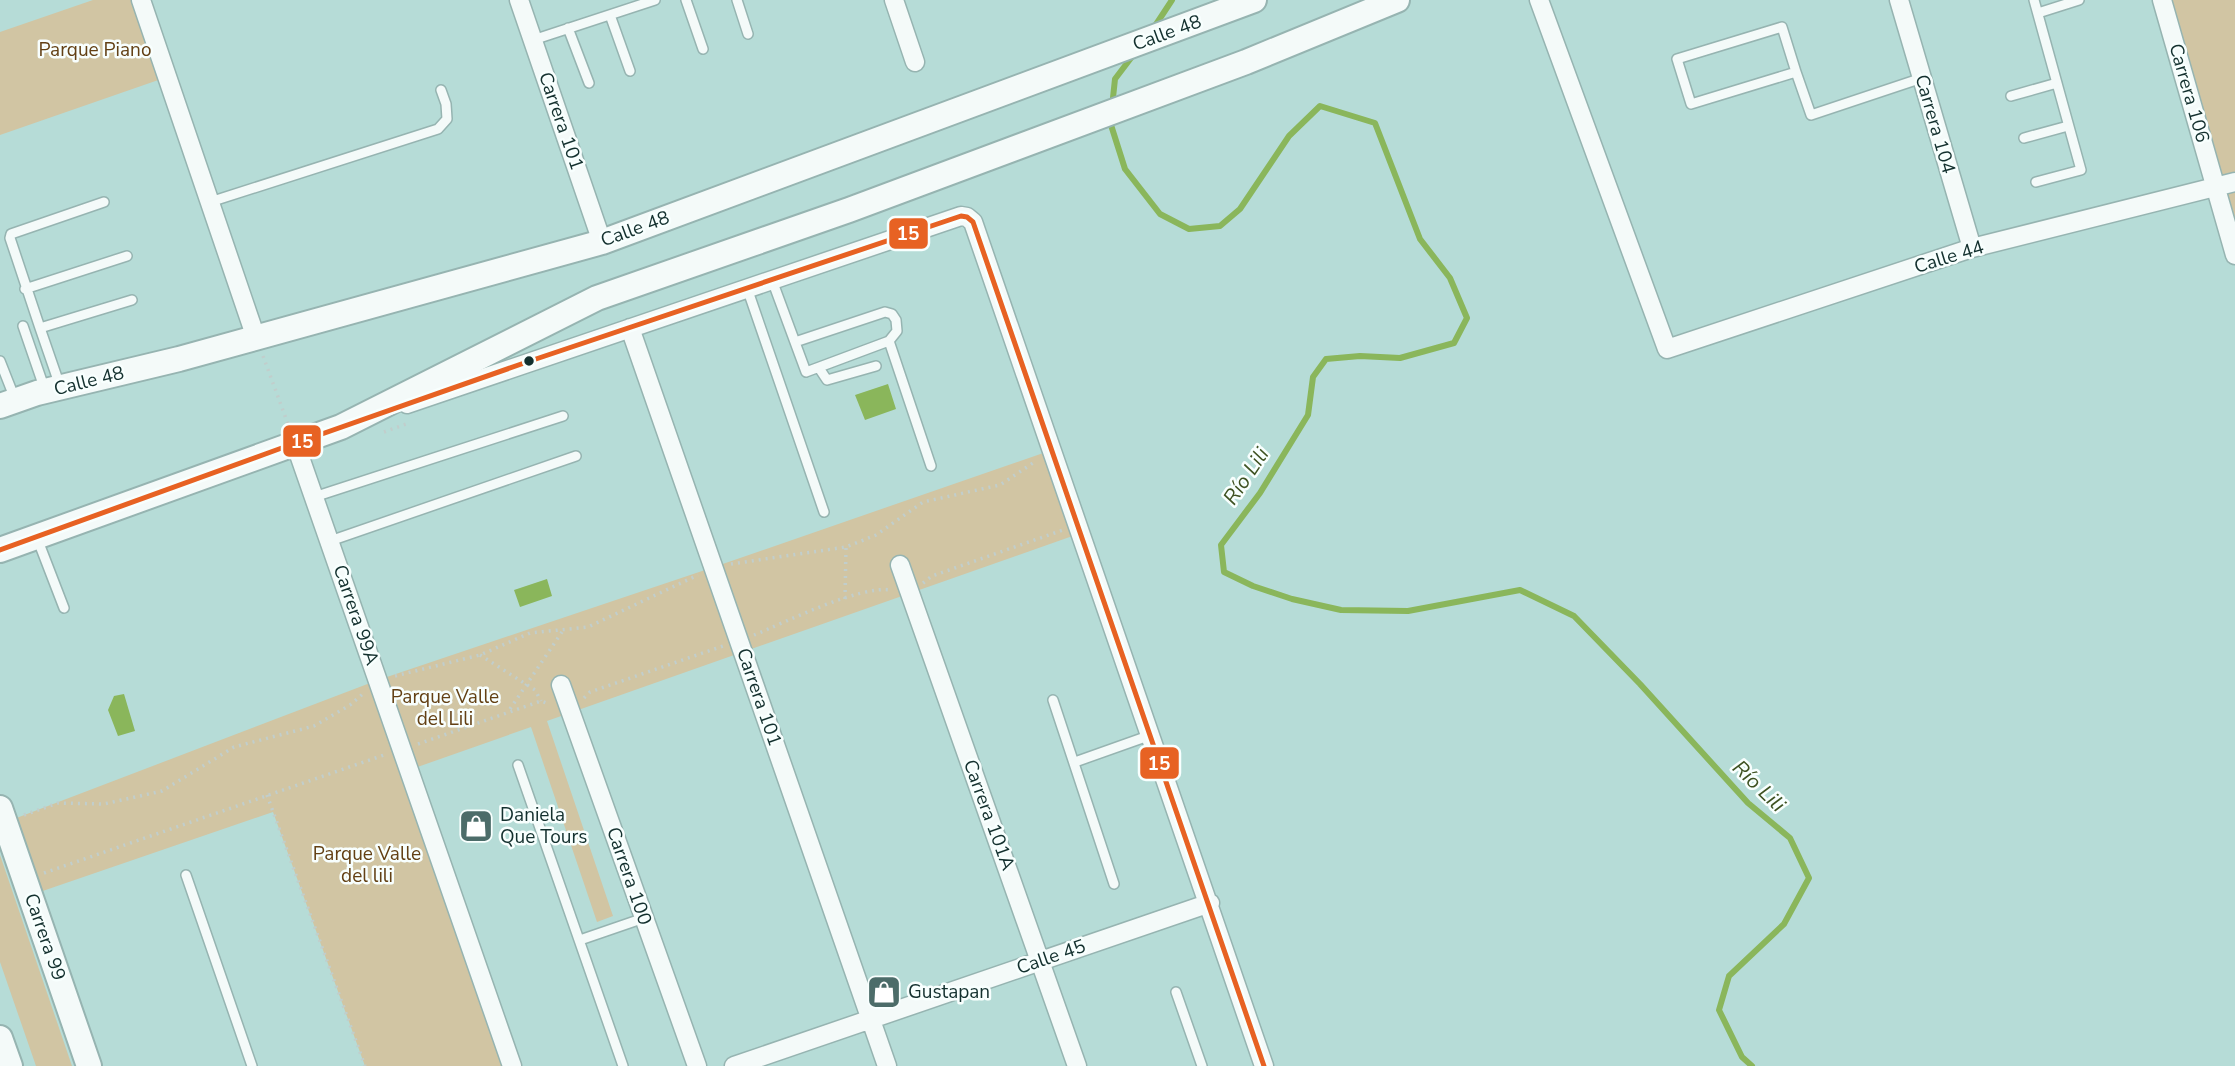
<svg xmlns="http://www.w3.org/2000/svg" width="2235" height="1066" font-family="'Nunito Sans',sans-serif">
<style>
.green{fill:#d1c5a3}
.water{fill:#8ab65b}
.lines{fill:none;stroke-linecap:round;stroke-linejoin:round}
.stream{stroke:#8ab65b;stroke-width:6}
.lane-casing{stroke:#96b4b1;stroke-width:12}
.street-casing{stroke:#96b4b1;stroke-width:21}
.secondary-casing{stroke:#96b4b1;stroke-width:28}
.path{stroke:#c1cecc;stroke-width:3.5;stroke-dasharray:2 5;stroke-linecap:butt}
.lane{stroke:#f4faf9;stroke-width:9}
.street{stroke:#f4faf9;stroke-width:18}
.secondary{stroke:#f4faf9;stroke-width:24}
.bus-1-casing{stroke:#f8fffe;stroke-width:10}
.bus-1{stroke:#e76223;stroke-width:5}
.bus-dot{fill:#13302e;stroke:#f8fffe;stroke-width:2.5}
.labels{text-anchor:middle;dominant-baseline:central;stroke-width:5;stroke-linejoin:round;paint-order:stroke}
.street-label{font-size:19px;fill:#13302e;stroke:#f8fffe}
.park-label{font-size:19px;fill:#634014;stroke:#f8fffe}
.poi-label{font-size:19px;fill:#13302e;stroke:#f8fffe;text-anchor:start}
.water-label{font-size:21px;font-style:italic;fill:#3e5222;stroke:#f8fffe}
.line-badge{stroke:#f8fffe;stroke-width:2.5}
.badge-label{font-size:19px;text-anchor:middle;font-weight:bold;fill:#fff}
</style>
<rect width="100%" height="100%" fill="#b6dcd7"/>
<path class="green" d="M93 0H141L167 77 0 135V32Z
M2162 0H2235V255Z
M1052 450 1081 533 547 721 613 916 597 922 531 727 409 770 512 1066H365L273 812 31 895 6 822 378 680 714 567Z
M0 855 72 1066H36L0 962Z"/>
<path class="water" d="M888 384 896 409 865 420 855 395Z
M547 579 552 596 520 607 514 590Z
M124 694 135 731 118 736 108 710 114 696Z"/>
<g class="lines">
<path class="stream" d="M1153 29 1172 0
M1112 107 1115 79 1134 54
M1111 118V125L1125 169 1160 214 1189 229 1220 226 1240 209 1289 136 1320 106 1375 123 1420 239 1450 278 1467 318 1454 343 1400 358 1360 356 1326 359 1313 377 1308 415 1260 493 1221 545 1224 572 1253 586 1292 599 1341 610 1408 611 1520 590 1574 616 1640 684 1748 803 1790 838 1809 878 1784 924 1729 976 1719 1010 1742 1057 1752 1066"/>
<g class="lane-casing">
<path id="lane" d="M686 0 703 49
M737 0 748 34
M2034 0 2081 170 2036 182
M2038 13 2079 0
M610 15 630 71
M1782 27 1796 72 1691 104 1677 59Z
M568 28 589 83
M533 40 655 0
M1796 72 1811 115 1922 78
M2011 96 2057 83
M2024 138 2068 126
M210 202 438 129 447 119 446 104 441 90
M772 280 806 372 889 341
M747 288 824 512
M25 289 127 256
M23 326 45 390
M40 328 10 238 11 234 104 202
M795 342 885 312 892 314 896 320 897 331 889 341 931 466
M0 361 15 399
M819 368 827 380 876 366
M60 386 40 328 132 300
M314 497 563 416
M37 538 64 608
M330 541 576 456
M1053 700 1114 884
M1075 762 1151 735
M518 765 623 1066
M186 875 252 1066
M580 940 644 918
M1176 992 1202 1066"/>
</g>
<g class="street-casing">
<path id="street" d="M141 0 256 338
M519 0 602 242
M894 0 915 62
M1539 0 1667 349 1972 248 2235 182
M1899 0 1972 248
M2162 0 2235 255
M630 328 887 1066
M407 404 961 216 967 217 973 222 1264 1066
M295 443 512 1066
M900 565 1077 1066
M561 685 697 1066
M734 1066 1210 903"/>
</g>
<g class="secondary-casing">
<path id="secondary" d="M0 406 37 393 179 359 602 242 1254 0
M0 550 341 427 597 298 849 210 1246 62 1397 0
M0 808 89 1066
M0 1038 10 1066"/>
</g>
<path class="path" d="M263 356 288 424
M384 432 409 423
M731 564 846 547 876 535 923 502 1000 485 1036 461
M923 583 932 576 1063 530
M845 599 846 547
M754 635C786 622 860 585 891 590
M480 655 535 690 541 701
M395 676 480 655 530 633 588 627 698 575
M584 698 590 692 723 646
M510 709 564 629
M418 744 541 701 549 704
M267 795 365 1066
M24 815 58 803 104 804 162 791 234 747 314 726 350 705 365 692
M44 873 384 755"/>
<use href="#lane" class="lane"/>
<use href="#street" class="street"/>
<use href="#secondary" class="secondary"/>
<g class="bus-1-casing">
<path id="bus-1" d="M0 550 279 449 530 361 961 216 967 217 973 222 1264 1066"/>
</g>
<use href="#bus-1" class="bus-1"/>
</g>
<defs>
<g id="shop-square" transform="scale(1.75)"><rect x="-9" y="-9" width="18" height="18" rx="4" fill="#4c6c69" stroke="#f8fffe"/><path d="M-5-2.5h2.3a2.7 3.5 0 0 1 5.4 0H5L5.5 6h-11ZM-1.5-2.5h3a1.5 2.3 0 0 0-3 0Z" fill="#fff"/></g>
</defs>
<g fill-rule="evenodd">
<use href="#shop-square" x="476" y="826"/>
<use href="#shop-square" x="884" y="992"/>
</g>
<circle class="bus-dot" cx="529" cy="361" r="6"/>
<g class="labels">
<g class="street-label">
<text transform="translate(1167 33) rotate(-20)">Calle 48</text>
<text transform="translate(2189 93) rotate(74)">Carrera 106</text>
<text transform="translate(561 121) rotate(71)">Carrera 101</text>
<text transform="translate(1935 124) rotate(74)">Carrera 104</text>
<text transform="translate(635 229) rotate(-20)">Calle 48</text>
<text transform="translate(1949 257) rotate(-17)">Calle 44</text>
<text transform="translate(89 381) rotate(-14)">Calle 48</text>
<text transform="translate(356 615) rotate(71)">Carrera 99A</text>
<text transform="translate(759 697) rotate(71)">Carrera 101</text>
<text transform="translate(989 815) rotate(70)">Carrera 101A</text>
<text transform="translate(629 876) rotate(71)">Carrera 100</text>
<text transform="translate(45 937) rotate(71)">Carrera 99</text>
<text transform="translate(1051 957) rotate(-19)">Calle 45</text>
</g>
<g class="park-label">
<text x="95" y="50">Parque Piano</text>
<text x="445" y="697">Parque Valle<tspan x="445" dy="22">del Lili</tspan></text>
<text x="367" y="854">Parque Valle<tspan x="367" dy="22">del lili</tspan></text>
</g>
<g class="poi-label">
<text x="500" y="815">Daniela<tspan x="500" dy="22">Que Tours</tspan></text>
<text x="908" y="992">Gustapan</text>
</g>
<g class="water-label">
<text transform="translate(1246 476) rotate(-56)">Río Lili</text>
<text transform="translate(1759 786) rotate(44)">Río Lili</text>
</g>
</g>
<g class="line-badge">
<rect x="888" y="217" width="41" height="33" rx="7" fill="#e76223"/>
<rect x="282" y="424" width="40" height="34" rx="7" fill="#e76223"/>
<rect x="1139" y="746" width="41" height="34" rx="7" fill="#e76223"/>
</g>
<g class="badge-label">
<text x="908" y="240">15</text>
<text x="302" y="448">15</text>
<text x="1159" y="770">15</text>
</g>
</svg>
